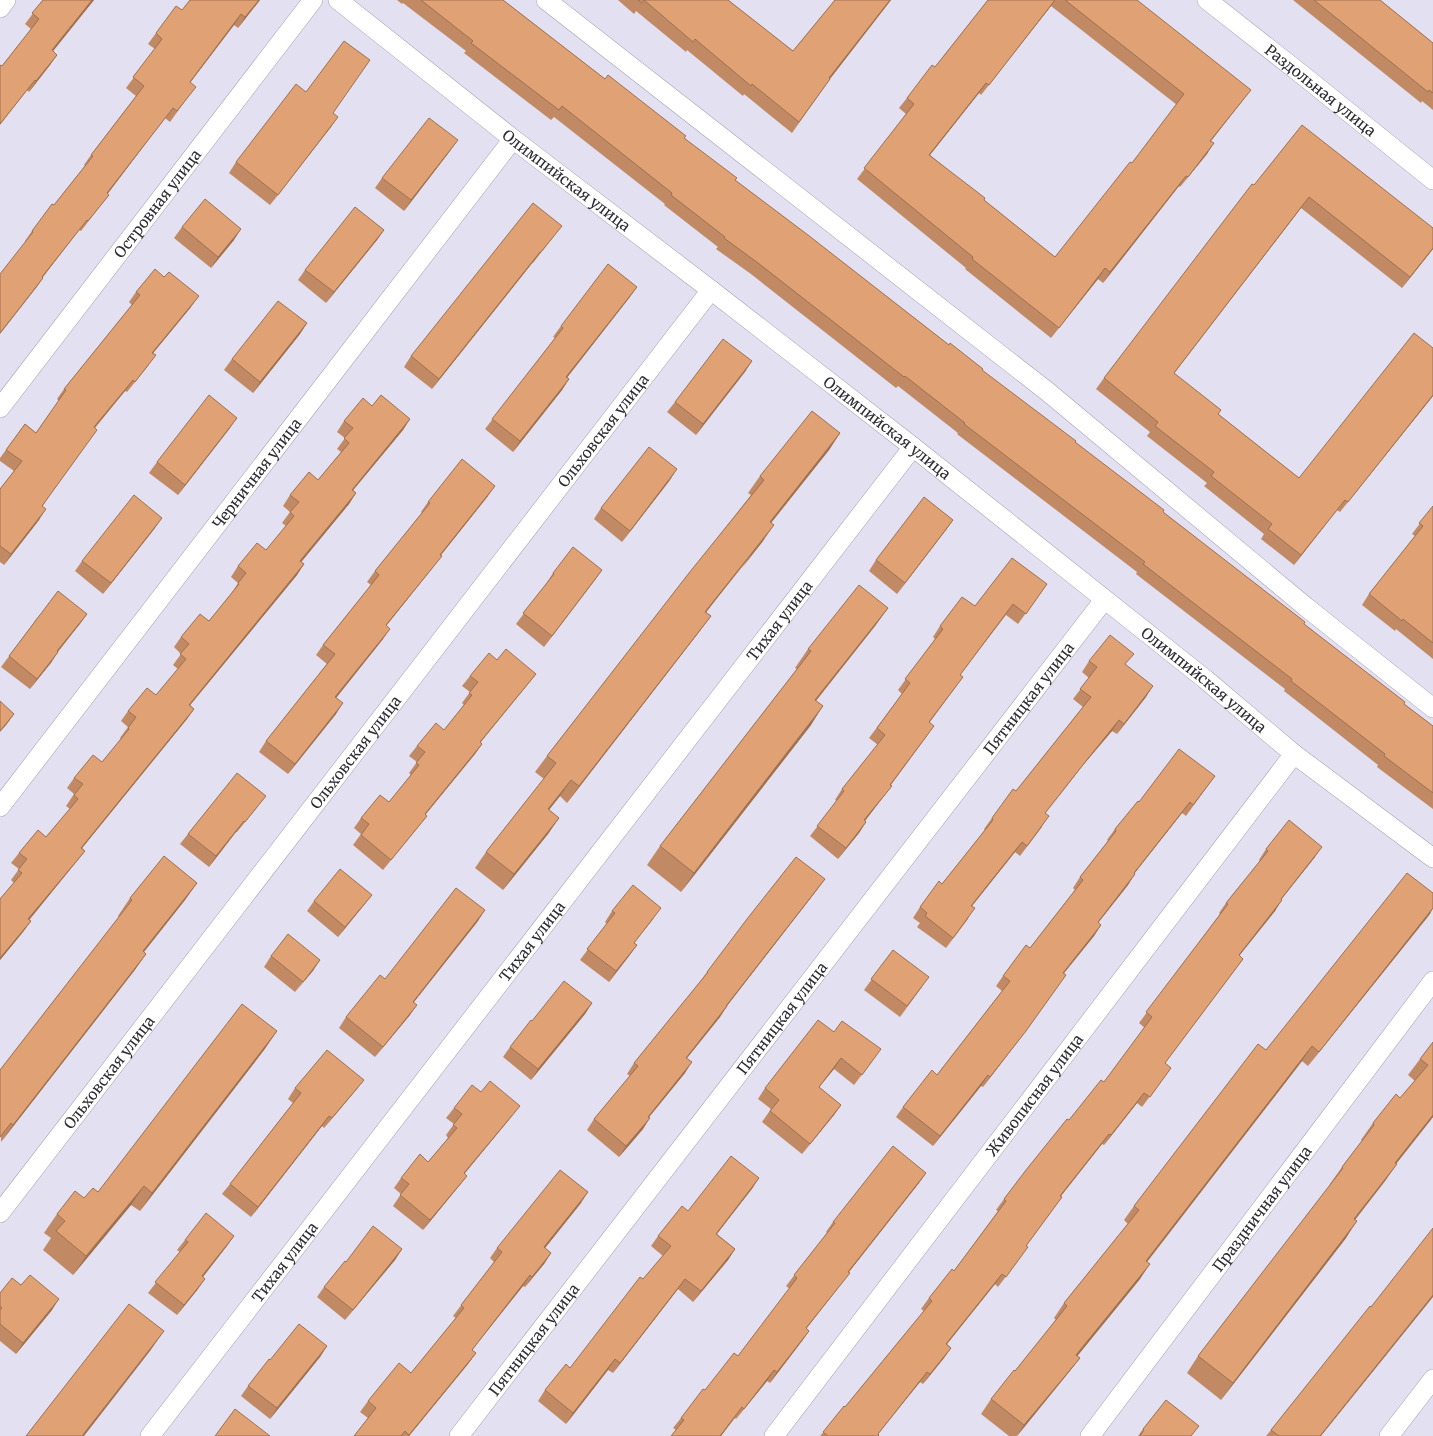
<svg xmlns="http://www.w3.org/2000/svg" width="1433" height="1436" font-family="Merriweather,serif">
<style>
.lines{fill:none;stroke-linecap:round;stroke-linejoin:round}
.minor-casing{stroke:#a3a0b0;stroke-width:20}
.minor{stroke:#fff;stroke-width:19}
.wall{fill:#c18a64;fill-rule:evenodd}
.shaded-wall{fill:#9d7151}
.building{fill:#e0a174;stroke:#9d7151}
.labels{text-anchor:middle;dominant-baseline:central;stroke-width:4;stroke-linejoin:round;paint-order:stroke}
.street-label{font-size:15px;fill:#2d2c33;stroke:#e2e0f1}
</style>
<rect width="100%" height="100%" fill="#e2e0f1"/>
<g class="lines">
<g class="minor-casing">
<g id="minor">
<path id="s1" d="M338 0 513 139 711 290 913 447 1205 679 1294 754 1433 858"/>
<path d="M546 0 1048 392 1306 607 1433 708"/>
<path id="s2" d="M1207 0 1300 73 1433 180"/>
<path d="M0 8 6 0"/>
<path id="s3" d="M0 408 313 0"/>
<path id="s4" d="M0 807 513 139"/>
<path id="s5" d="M0 1213 711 290"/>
<path id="s6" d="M150 1436 913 447"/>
<path id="s7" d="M459 1436 1104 600"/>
<path id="s8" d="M774 1436 1294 754"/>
<path id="s9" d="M1090 1436 1433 981"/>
<path d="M1389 1436 1433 1379"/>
</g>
</g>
<use href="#minor" class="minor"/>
</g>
<path class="wall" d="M43 0H94L53 51 57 55 50 65 29 92 27 90 0 125V65L2 66 31 29 25 24Z
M260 0 238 28 234 25 190 83 188 97 170 122 165 118 107 194 109 195 101 205 81 231 79 230 43 277 36 288 25 241 32 231 54 205 85 166 84 165 91 155 136 96 126 88 155 49 148 44 156 33 182 10Z
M397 0H503L605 79 640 101 735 180 1075 442 1304 624 1404 704 1433 726V809L1377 767 1378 765 1284 691 1285 689 1136 574 1137 572 957 434 958 433 898 386 896 388 751 274 716 249 718 247 664 205 665 204 554 117 551 120 464 53 466 51 403 3 402 4Z
M618 0H728L793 51 835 0H891L830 79 792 133 744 94 743 96 687 50 686 52 636 11 634 14Z
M988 0H1137L1243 100 1211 141 1207 154 1180 187 1179 186 1103 283 1098 279 1051 338 965 269 966 268 857 179 906 114 899 108 907 98 935 67ZM1051 6 1177 105 1132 163 1055 257 984 200 930 155 979 93 981 95Z
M1293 0H1380L1433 43V110L1422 101 1421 103Z
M333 113 331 127 270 205 229 173 236 162Z
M1302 125 1433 249 1402 288 1301 208 1174 373 1218 414 1299 478 1433 396 1340 512 1337 510 1294 565 1261 539 1264 534 1204 486 1207 483 1147 436 1150 432 1096 389 1104 378Z
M450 151 404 211 375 188 382 178Z
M182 227 234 240 211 268 174 238Z
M384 230 377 240 326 303 298 280 305 270Z
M554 236 533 263V262L432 389 404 367 411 356Z
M637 287 567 377 569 379 562 390 513 452 485 429 555 338 553 337 561 326Z
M136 292 191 307 153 353 148 366 127 392 125 391 95 428 42 507 39 520 4 565 0 562V489L14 471 0 461V458L25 424 36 433 59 401 57 399 64 389 132 305 129 302Z
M307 323 300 334 253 393 224 370 232 359Z
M752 361 696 435 667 412 675 402Z
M372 406 410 419 403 430 353 490 356 493 349 504 301 562 304 564 297 575 190 705 194 709 187 719 82 848 85 851 77 861 29 920 31 921 23 932 0 960V899L14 883 11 880 19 869 11 863 19 853 46 837 70 809 66 806 74 794 67 788 74 778 102 762 121 739 120 738 128 727 121 721 128 711 156 695 178 669 173 665 181 654 174 647 181 637 209 621 231 594 238 583 231 577 238 566 266 550 286 526 282 523 290 512 283 506 290 495 318 480 341 452 337 449 345 438 337 432 344 421Z
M230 428 178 495 149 473 157 462Z
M840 433 829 450 771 523 763 541 706 612 711 616 699 632 567 803 560 796 549 810 559 818 548 834 503 890 475 868 486 852 544 779 535 772 547 756 751 495 748 493 760 476Z
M670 480 622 542 594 519 601 508Z
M488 496 441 555 434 566 386 626 383 639 336 698V714L288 774 259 752 266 741 327 664 316 655 323 645 371 585 367 582 375 571 422 513 421 512 428 502Z
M1433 506V659L1396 629 1395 631 1362 605 1369 594 1415 536 1412 534Z
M953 520 897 594 869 571 876 560Z
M155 528 103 594 75 571 82 561Z
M602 570 544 647 516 624 546 584 553 573Z
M1047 584 1018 624 1006 615 960 675 955 688 930 722 927 736 891 785 884 796 865 821 866 822 859 833 838 859 810 836 837 801 835 800 842 789 878 745 869 738 902 694 898 690 935 639 933 637 940 626 975 606Z
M888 608 875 626 816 701 811 725 681 892 647 865 660 846 797 669 795 668 808 649Z
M87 614 30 689 1 667 30 628 37 618Z
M497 660 536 674 528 684 481 742 482 744 475 754 425 815 427 816 419 826 383 870 353 845 361 834 354 828 361 818 389 802 411 775 409 773 417 762 409 756 417 746 444 730 464 705 462 703 470 692 462 686 470 676Z
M1089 661 1126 665 1146 697 1117 734 1112 731 1078 771 1045 813 1042 827 1020 856 1015 852 972 906 968 919 946 948 917 927 920 923 913 918 920 907 942 884 985 830 984 829 992 818 1016 791 1083 707 1073 699 1089 678 1082 672Z
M1215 776 1186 816 1182 813 1134 874 1128 885 1098 923 1101 925 1094 936 1064 973 1018 1041 983 1087 981 1086 933 1146 896 1117 903 1107 937 1075 1002 991 996 986 1003 976 1030 948 1075 890 1073 888 1080 877 1108 841 1107 840 1115 829 1139 802Z
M258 806 237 832H236L209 867 180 844 188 834 209 808Z
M1266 849 1315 857 1281 899 1275 911 1239 956 1243 959 1165 1063 1171 1068 1142 1107 1137 1103 1104 1145 1102 1144 1061 1196 1062 1197 1026 1246 1020 1258 998 1287 995 1284 947 1344 951 1348 944 1358 923 1384 920 1382 878 1434V1436H820L845 1407 924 1311 921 1309 929 1298 954 1271 998 1211 996 1210 1004 1199 1069 1120 1104 1082 1145 1028 1139 1023 1220 914 1219 913 1226 903 1260 861 1259 860Z
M825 879 727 1006 720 1017 687 1058 685 1073 649 1117 643 1129 619 1157 587 1130 594 1119 630 1076 627 1074 634 1063 700 982 707 972Z
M197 883 185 900 144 952 146 954 134 971 1 1142 0 1070 119 917 118 916 130 898Z
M372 895 364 905 338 937 307 911 314 901Z
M612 911 654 918 634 943 637 945 629 956 609 982 580 960 607 924 605 922Z
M1430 914 1308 1066 1302 1061 1147 1262 1140 1279 1077 1356 1080 1358 1069 1372 1017 1436H1009L981 1414 991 1399 1015 1371 1056 1320 1054 1318 1064 1303 1128 1224 1124 1220 1134 1206 1266 1050Z
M478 921 414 1002 410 1015 375 1057 339 1028 346 1017 385 979Z
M893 950 922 987 900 1017 864 990Z
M271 956 320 960 295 992 264 967Z
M592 1003 585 1014 531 1080 503 1057 510 1047 532 1021Z
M277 1031 264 1050 140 1211 131 1205 73 1275 43 1250 51 1238 44 1233 57 1214 84 1198 98 1192Z
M834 1032 873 1060 854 1085 834 1069 819 1087 841 1105 834 1115 802 1154 762 1122 771 1109 758 1099 765 1088Z
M1433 1042V1117L1396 1164 1385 1181 1355 1220 1346 1238 1221 1400 1187 1373 1198 1356 1331 1184H1330L1342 1167 1362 1141 1361 1140 1373 1123 1400 1098 1415 1081 1408 1075 1420 1059Z
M364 1080 356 1090 324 1128 322 1126 251 1217 222 1194 230 1184 293 1103 288 1099 295 1088Z
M454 1108 512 1116 464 1174 467 1176 459 1186 423 1230 393 1206 401 1194 394 1188 401 1178 428 1162 448 1138 446 1135 454 1124 446 1118Z
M926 1173 919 1183 849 1272 842 1283 806 1329 809 1331 802 1341 770 1383 767 1381 736 1419 735 1418 721 1436H671L676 1430 673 1428 681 1418 705 1390 738 1356 790 1289 786 1286 827 1233 826 1232 833 1222Z
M759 1178 717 1234 735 1249 728 1260 693 1302 678 1289 613 1373 608 1370 566 1424 538 1401 545 1390 570 1368 663 1256 651 1246 658 1236 688 1211Z
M581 1203 545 1248 551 1253 544 1264 525 1287 523 1286 472 1350 476 1353 468 1364 409 1436H354L368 1418 360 1412 368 1401 411 1373 456 1318 453 1316 494 1262 490 1258 497 1248Z
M234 1236 203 1277 198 1289 177 1315 148 1293 180 1252 177 1250 185 1240Z
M402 1249 395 1260 345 1320 317 1297 324 1287 346 1262Z
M0 1293 52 1310 16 1354 0 1341Z
M1371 1307 1321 1436H1266L1271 1430Z
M327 1346 320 1357 270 1419 241 1396 248 1386 270 1360Z
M1143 1429 1192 1436H1138Z"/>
<path class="shaded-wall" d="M92 0H94L45 61 52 50Z
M259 0H260L238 28 245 17Z
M890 0H891L822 89 829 78Z
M1055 0 1051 6 981 95 989 85Z
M241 14 234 25 182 93 190 82Z
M57 55 50 65 29 92 36 81Z
M986 83 979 93 922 165 929 155Z
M1251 90 1243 100 1203 151 1210 141Z
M173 108 165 118 100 204 107 193Z
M338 117 331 127 270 205 278 195Z
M458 140 450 151 404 211 411 200Z
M1214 143 1207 154 1180 187 1188 177Z
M1186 176 1179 186 1103 283 1110 272Z
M1309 197 1301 208 1166 384 1174 373Z
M87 220 79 230 35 287 42 277Z
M241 229 234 240 211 268 218 257Z
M384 230 377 240 326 303 334 292Z
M1433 248V249L1402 288 1410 277Z
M540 252 533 262 432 389 439 379Z
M1105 268 1098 279 1051 338 1059 328Z
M43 278 36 288 0 334V333Z
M637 287 630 297 559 388 566 377Z
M199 296 191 307 145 363 152 353Z
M307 323 300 334 253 393 260 382Z
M752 361 745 372 696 435 703 424Z
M569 379 562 390 513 452 520 441Z
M133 380 125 391 86 438 94 427Z
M1433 395V396L1340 512 1348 502Z
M237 418 230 428 178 495 185 485Z
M410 419 403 430 345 500 352 490Z
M840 433 829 450 759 538 770 522Z
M677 469 670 480 622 542 630 531Z
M495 486 488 496 433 565 440 555Z
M356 493 349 504 293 572 300 561Z
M1345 500 1337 510 1294 565 1301 555Z
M46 509 39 520 4 565 11 554Z
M162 518 155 528 103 594 111 583Z
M953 520 946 530 897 594 905 583Z
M774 525 763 541 742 568 753 552Z
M753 551 741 567 694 628 705 612Z
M442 556 378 636 386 625Z
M304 564 297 575 182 715 189 705Z
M602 570 595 580 544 647 552 636Z
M888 608 875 626 802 718 815 700Z
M87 614 80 624 49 662 57 651Z
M711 616 699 632 567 803 579 786Z
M390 629 383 639 328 708 335 697Z
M58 652 51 663 30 689 37 679Z
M536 674 528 684 472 752 480 742Z
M1153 686 1146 697 1117 734 1124 724Z
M343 703 336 714 288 774 295 764Z
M823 706 811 725 681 892 694 873Z
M194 709 187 719 74 858 81 848Z
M14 714 7 724 0 732V731Z
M1119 720 1112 731 1078 771 1038 824 1086 761Z
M482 744 475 754 417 825 425 814Z
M571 780 560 796 537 825 548 809Z
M892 786 884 796 857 831 864 820Z
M1190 802 1182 813 1126 884 1134 873Z
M559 818 548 834 503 890 514 874Z
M244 821 236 832 209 867 216 856Z
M866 822 859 833 838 859 846 848Z
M1022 842 1015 852 964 916 971 906Z
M1322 847 1315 857 1273 910 1281 899Z
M85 851 77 861 21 930 28 919Z
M1135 874 1128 885 1090 933 1098 922Z
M825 879 817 890 719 1016 726 1006Z
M197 883 185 900 131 968 143 951Z
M372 895 364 905 338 937 345 927Z
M1282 900 1275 911 1231 966 1239 955Z
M1433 908 1430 914 1308 1066 1319 1052Z
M485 910 478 921 406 1012 413 1002Z
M31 921 23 932 0 960V958Z
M1101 925 1094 936 1056 983 1063 973Z
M637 945 629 956 609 982 616 971Z
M146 954 134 971 1 1142 13 1125Z
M320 960 313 971 295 992 303 982Z
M1066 975 1018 1041 983 1087 990 1077Z
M592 1003 585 1014 531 1080 538 1069Z
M417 1005 410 1015 375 1057 383 1047Z
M727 1006 720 1017 679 1068 686 1058Z
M277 1031 264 1050 140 1211 152 1193Z
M1312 1046 1302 1061 1136 1276 1146 1261Z
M841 1058 834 1069 811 1097 819 1087Z
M692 1062 685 1073 641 1127 648 1117Z
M988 1075 981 1086 933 1146 940 1136Z
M364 1080 356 1090 324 1128 332 1118Z
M1144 1093 1137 1103 1104 1145 1111 1135Z
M841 1105 834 1115 802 1154 810 1144Z
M520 1106 512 1116 456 1184 464 1173Z
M1433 1115V1117L1384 1179 1395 1163Z
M329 1116 322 1126 251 1217 258 1207Z
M650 1118 643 1129 619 1157 626 1146Z
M1109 1134 1102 1144 1053 1206 1060 1196Z
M1397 1164 1385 1181 1343 1235 1354 1219Z
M926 1173 919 1183 841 1282 848 1272Z
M467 1176 459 1186 423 1230 430 1220Z
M759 1178 752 1189 709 1244 716 1234Z
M144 1186 131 1205 73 1275 86 1256Z
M588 1192 581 1203 537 1258 544 1247Z
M1357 1221 1346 1238 1221 1400 1233 1383Z
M234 1236 227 1246 195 1287 202 1276Z
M402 1249 395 1260 345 1320 353 1310Z
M735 1249 728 1260 693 1302 701 1291Z
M551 1253 544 1264 525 1287 532 1277Z
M1150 1264 1140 1279 1066 1370 1076 1355Z
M850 1273 842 1283 798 1339 806 1328Z
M1002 1274 995 1284 939 1354 946 1344Z
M530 1275 523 1286 464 1360 472 1350Z
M205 1279 198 1289 177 1315 184 1305Z
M685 1279 678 1289 613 1373 620 1363Z
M1433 1295V1297L1321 1436H1320Z
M59 1299 52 1310 16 1354 23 1343Z
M164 1331 150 1351 84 1436H82Z
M809 1331 802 1341 770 1383 777 1372Z
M327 1346 320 1357 270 1419 277 1408Z
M951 1348 944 1358 923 1384 930 1374Z
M476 1353 468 1364 409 1436H408Z
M1080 1358 1069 1372 1017 1436 1024 1425Z
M615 1359 608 1370 566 1424 573 1413Z
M774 1370 767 1381 736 1419 744 1409Z
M927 1372 920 1382 876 1436Z
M742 1407 721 1436H720Z"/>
<path class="building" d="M43 0H92L52 50 57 55 36 81 35 80 0 124V65L2 66 39 19 32 13Z
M190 0H259L245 17 241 14 190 82 196 87 177 111 173 108 107 193 109 195 88 221 87 220 42 277 43 278 0 333V274L33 232 32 231 52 204 54 205 93 156 91 155 144 86 133 77 162 39 156 33 176 6 182 10Z
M421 0H503L605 79 608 75 686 136 684 138 737 178 735 180 808 235 949 345 950 343 983 369 982 370 1076 441 1075 442 1164 510 1163 512 1305 622 1304 624 1405 702 1404 704 1433 726V793L1384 756 1385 754 1291 681 1292 679 1143 564 1145 562 964 424 965 423 905 376 904 377 758 263 724 238 725 237 671 195 672 193 562 106 559 110 471 43 473 41Z
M638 0H728L793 51 835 0H890L829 78 830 79 799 122 752 84 751 86 695 39 693 42 644 0 642 3Z
M988 0H1055L989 85 986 83 929 155 985 198 984 200 1055 257 1130 162 1132 163 1184 94 1065 0H1137L1251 90 1210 141 1214 143 1188 177 1186 176 1110 272 1105 268 1059 328 972 259 973 257 864 168 914 104 907 98 932 65 935 67Z
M1314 0H1380L1433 43V93L1429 90 1428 92Z
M344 41 370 60 333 113 338 117 278 195 236 162 296 84 306 92Z
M429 118 458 140 411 200 382 178Z
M1302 125 1433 228V248L1410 277 1309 197 1174 373 1221 410 1218 414 1299 478 1414 333 1433 348V395L1348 502 1345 500 1301 555 1268 529 1272 524 1211 476 1214 472 1155 426 1158 422 1104 378 1252 184 1254 185Z
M205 199 241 229 218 257 182 227Z
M533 203 562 226 541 252H540L439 379 411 356Z
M355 207 384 230 334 292 305 270Z
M608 264 637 287 566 377 569 379 520 441 492 419 563 328 561 326Z
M155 269 164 277 169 272 199 296 152 353 156 355 135 382 133 380 94 427 97 430 42 506 46 509 11 554 0 546V489L22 461 6 450 25 424 36 433 66 390 64 389 140 295 136 292Z
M278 301 307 323 260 382 232 359Z
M723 339 752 361 703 424 675 402Z
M209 395 237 418 185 485 157 462Z
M381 395 410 419 352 490 356 493 300 561 304 564 189 705 194 709 81 848 85 851 28 919 31 921 0 958V899L22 873 18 870 27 859 19 853 38 830 46 837 78 799 74 795 83 784 74 778 93 755 102 762 129 729 128 728 136 717 128 711 147 688 156 695 186 659 180 654 189 644 181 637 200 614 209 621 239 584 238 583 246 573 238 566 257 543 266 550 294 516 290 512 299 502 290 495 309 472 318 480 349 443 344 438 353 428 344 421 363 398 372 406Z
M812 411 840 433 770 522 774 525 705 612 711 616 579 786 571 780 548 809 559 818 514 874 486 852 556 763 547 756 689 573 764 480 760 476Z
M649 447 677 469 630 531 601 508Z
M462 459 495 486 440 555 442 556 386 625 390 629 335 697 343 703 295 764 266 741 335 654 323 645 379 575 375 571 430 503 428 502Z
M134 495 162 518 111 583 82 561Z
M924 497 953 520 905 583 876 560Z
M1433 506V643L1403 619 1402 621 1369 594 1423 526 1419 523Z
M573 547 602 570 552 636 523 613 554 574 553 573Z
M1012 558 1047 584 1026 614 1013 604 960 675 963 677 929 722 934 726 890 785 892 786 864 820 866 822 846 848 817 826 844 791 842 789 885 735 877 728 910 683 905 679 943 629 940 626 962 597 975 606Z
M859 585 888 608 815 700 823 706 694 873 660 846 811 651 808 649Z
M58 591 87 614 57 651 58 652 37 679 9 656Z
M1110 635 1134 654 1125 664 1153 686 1124 724 1119 720 1086 761 1045 813 1049 816 1027 846 1022 842 971 906 975 908 953 938 925 916 927 913 920 907 939 881 942 884 993 820 992 818 1013 789 1016 791 1091 697 1080 689 1097 667 1089 661Z
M506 649 536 674 480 742 482 744 425 814 427 816 391 860 361 835 369 824 361 818 380 795 389 802 419 765 416 763 425 752 417 746 436 723 444 730 472 695 469 693 478 682 470 676 489 653 497 660Z
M0 701 14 714 0 731Z
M1179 749 1215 776 1193 805 1190 802 1134 873 1135 874 1098 922 1101 925 1063 973 1066 975 1026 1031 990 1077 988 1075 940 1136 903 1107 932 1070 937 1075 1010 981 1003 976 1026 945 1030 948 1083 880 1080 877 1116 831 1115 829 1138 801 1139 802Z
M237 773 266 796 245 822 244 821 216 856 188 834Z
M1289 820 1322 847 1281 899 1282 900 1239 955 1243 959 1165 1063 1171 1068 1150 1097 1144 1093 1111 1135 1109 1134 1060 1196 1062 1197 1026 1246 1028 1247 1006 1277 1002 1274 946 1344 951 1348 930 1374 927 1372 878 1434 879 1435 878 1436H828L823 1432 844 1406 845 1407 932 1301 929 1298 952 1269 954 1271 1006 1201 1004 1199 1026 1170 1067 1119 1069 1120 1101 1080 1104 1082 1152 1017 1146 1012 1228 904 1226 903 1268 851 1266 849Z
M164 856 197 883 143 951 146 954 13 1125 11 1123 0 1137V1070L132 900 130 898Z
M796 857 825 879 726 1006H727L686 1058 692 1062 648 1117 650 1118 626 1146 594 1119 638 1066 634 1063 708 972H707L747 919Z
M340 869 372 895 345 927 314 901Z
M1407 873 1433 893V908L1319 1052 1312 1046 1146 1261 1150 1264 1076 1355 1080 1358 1024 1425 991 1399 1014 1370 1015 1371 1067 1306 1064 1303 1139 1210 1134 1206 1258 1044 1266 1050Z
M633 885 661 908 634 943 637 945 616 971 587 949 615 913 612 911Z
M456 888 485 910 413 1002 417 1005 383 1047 346 1017 380 975 385 979Z
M288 934 320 960 303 982 271 956Z
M893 950 929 977 907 1006 871 979Z
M564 981 592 1003 538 1069 510 1047 531 1020 532 1021Z
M242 1004 277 1031 152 1193 144 1186 86 1256 56 1231 65 1221 57 1214 75 1191 84 1198 93 1188 98 1192Z
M818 1020 834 1032 842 1021 881 1049 862 1075 841 1058 819 1087 841 1105 810 1144 770 1111 779 1100 765 1088Z
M1433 1042V1115L1395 1163 1397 1164 1354 1219 1357 1221 1233 1383 1198 1356 1343 1168 1342 1167 1374 1125 1373 1123 1396 1094 1400 1098 1428 1065 1420 1059Z
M327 1050 364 1080 332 1118 329 1116 258 1207 230 1184 301 1093 295 1088Z
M490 1081 520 1106 464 1173 467 1176 430 1220 400 1195 409 1184 401 1178 420 1154 428 1162 457 1128 453 1125 462 1114 454 1108 472 1085 481 1092Z
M893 1146 926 1173 848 1272 850 1273 806 1328 809 1331 777 1372 774 1370 744 1409 742 1407 720 1436H671L684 1420 681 1418 703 1389 705 1390 734 1353 738 1356 797 1278 794 1275 835 1223 833 1222Z
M731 1156 759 1178 716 1234 735 1249 701 1291 685 1279 620 1363 615 1359 573 1413 545 1390 566 1364 570 1368 640 1277 643 1279 671 1246 658 1236 682 1206 688 1211Z
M560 1170 588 1192 544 1247 551 1253 532 1277 530 1275 472 1350 476 1353 409 1435 405 1431 401 1436H354L376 1408 368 1401 399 1363 411 1373 464 1308 461 1305 502 1252 497 1248Z
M206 1213 234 1236 202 1276 205 1279 184 1305 155 1282 188 1242 185 1240Z
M373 1226 402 1249 353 1310 324 1287 345 1261 346 1262Z
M1433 1228V1295L1320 1436H1279L1271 1430 1370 1306 1371 1307Z
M30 1275 59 1299 23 1343 0 1324V1310L2 1308 0 1306V1293L12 1278 21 1285Z
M129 1304 164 1331 82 1436H26Z
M299 1324 327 1346 277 1408 248 1386 269 1359 270 1360Z
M1166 1400 1199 1426 1191 1436H1140L1144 1430 1143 1429Z
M235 1409 270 1436H215Z"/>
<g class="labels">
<g class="street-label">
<text stroke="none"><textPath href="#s2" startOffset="145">Раздольная улица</textPath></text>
<text stroke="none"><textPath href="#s1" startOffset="291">Олимпийская улица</textPath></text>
<text stroke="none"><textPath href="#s3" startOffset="258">Островная улица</textPath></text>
<text stroke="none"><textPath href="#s1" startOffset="696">Олимпийская улица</textPath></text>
<text stroke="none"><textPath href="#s5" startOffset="988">Ольховская улица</textPath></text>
<text stroke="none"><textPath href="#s4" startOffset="421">Черничная улица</textPath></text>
<text stroke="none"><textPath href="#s6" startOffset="1030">Тихая улица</textPath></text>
<text stroke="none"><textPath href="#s1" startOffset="1101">Олимпийская улица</textPath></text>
<text stroke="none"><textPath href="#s7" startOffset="932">Пятницкая улица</textPath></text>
<text stroke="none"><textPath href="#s5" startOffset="582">Ольховская улица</textPath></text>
<text stroke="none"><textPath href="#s6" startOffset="625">Тихая улица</textPath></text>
<text stroke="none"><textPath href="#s7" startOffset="528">Пятницкая улица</textPath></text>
<text stroke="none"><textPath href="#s5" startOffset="178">Ольховская улица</textPath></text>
<text stroke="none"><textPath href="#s8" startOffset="429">Живописная улица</textPath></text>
<text stroke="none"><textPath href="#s9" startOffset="285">Праздничная улица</textPath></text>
<text stroke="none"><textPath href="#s6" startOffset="220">Тихая улица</textPath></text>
<text stroke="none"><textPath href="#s7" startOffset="122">Пятницкая улица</textPath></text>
</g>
</g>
</svg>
